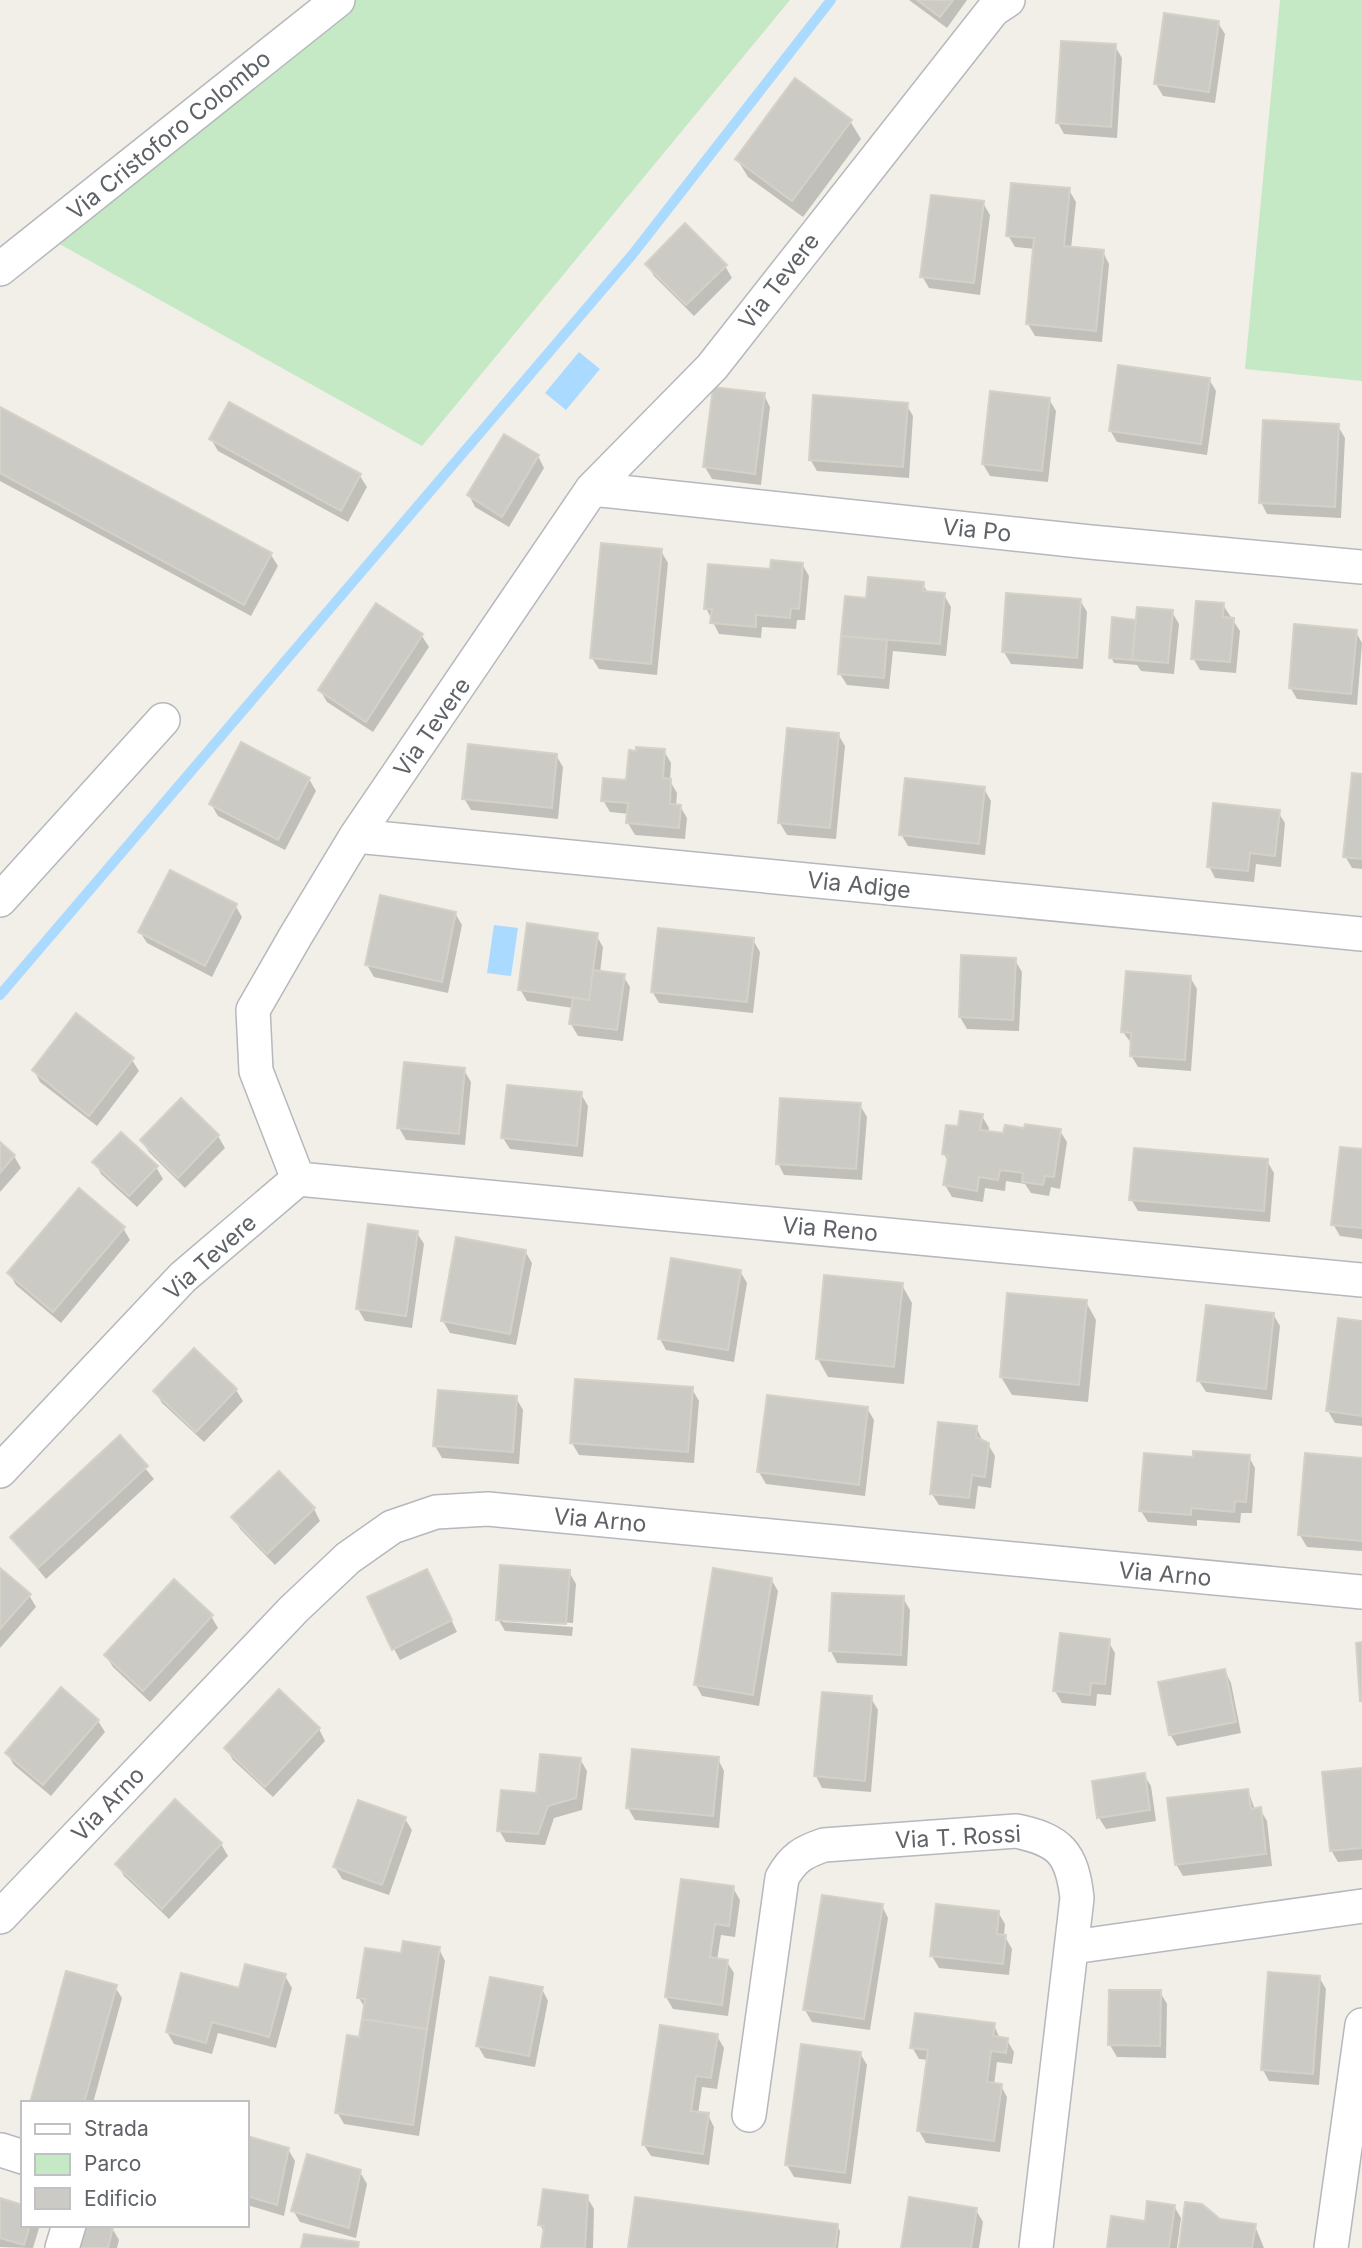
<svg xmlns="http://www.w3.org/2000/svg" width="1362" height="2248" font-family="Inter,sans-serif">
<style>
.green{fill:#c5e8c5}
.water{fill:#aadaff}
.shadow{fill:#0003}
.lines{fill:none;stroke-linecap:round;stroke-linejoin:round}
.stream{stroke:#aadaff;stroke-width:10}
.building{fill:#cccac5;stroke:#d6d1c6;stroke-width:2}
.minor-casing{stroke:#b5b8bc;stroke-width:36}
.minor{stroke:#fff;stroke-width:33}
.labels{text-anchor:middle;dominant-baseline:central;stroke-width:7;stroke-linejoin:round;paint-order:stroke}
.street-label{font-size:23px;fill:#5f6368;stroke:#fff}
</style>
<rect width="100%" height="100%" fill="#f1efe8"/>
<path class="green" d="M330 0H790L422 446 38 232Z
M1280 0H1362V381L1245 369Z"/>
<path class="water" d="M579 352 600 369 566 410 545 393Z
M494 925 518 928 511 976 487 973Z"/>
<path class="shadow" d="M909 0H967L947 28Z
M1218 23 1225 34 1215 103 1163 96 1156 84Z
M1115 46 1122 58 1117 138 1064 134 1058 123Z
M850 121 861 139 803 217 748 177 737 159Z
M1069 190 1076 202 1071 249 1103 252 1109 264 1102 342 1035 336 1028 324 1035 249 1015 247 1008 235Z
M983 203 990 215 980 295 929 288 922 276Z
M647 264 725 266 732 278 694 316 654 276Z
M1209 379 1216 391 1207 455 1117 442 1110 430Z
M764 395 770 407 761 485 712 479 705 467Z
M1049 399 1056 411 1048 482 990 476 983 464Z
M906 404 913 416 909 478 817 471 810 459Z
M0 410 271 555 278 566 251 616 0 481Z
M1338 426 1345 438 1341 518 1267 514 1261 502Z
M211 439 360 476 367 487 348 522 218 451Z
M538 456 544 468 509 527 475 507 469 495Z
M661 551 668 563 657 675 599 669 592 658Z
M802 564 809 576 805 620H797L796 629 762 627 761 638 719 634 706 608 772 571Z
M922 583 928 593 944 595 951 607 946 656 893 651 889 689 847 685 840 674 846 598 867 600Z
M1080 600 1087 612 1083 669 1011 664 1004 652Z
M376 605 422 636 429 647 373 732 327 702 320 690Z
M1223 605 1240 631 1236 673 1200 670 1193 658Z
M1172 612 1179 624 1174 674 1141 671 1137 665 1114 663 1111 657 1135 621Z
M1356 632 1362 643 1357 705 1297 699 1290 687Z
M838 734 845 746 836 839 787 835 780 823Z
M664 751 671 763 670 781 677 793 676 806H680L687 818 685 839 635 835 628 823 629 814 610 812 603 800 628 782 638 753Z
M556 755 563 767 558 819 471 810 464 798Z
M1362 775V869L1352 868 1345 856Z
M309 779 316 791 285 850 218 816 211 804Z
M984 789 991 801 985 855 908 846 901 834Z
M1278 812 1285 823 1281 867 1256 864 1254 882 1215 878 1209 866Z
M235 905 242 917 212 977 147 943 140 932Z
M455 913 462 925 448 993 374 977 367 965Z
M596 935 603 947 600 973 623 976 630 987 623 1041 578 1036 571 1024 573 1008 527 1001 520 989Z
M753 940 760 952 753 1013 659 1003 652 991Z
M1015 960 1022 972 1019 1031 967 1029 960 1017Z
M1190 977 1197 989 1191 1071 1138 1067 1131 1055 1132 1044 1123 1032Z
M132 1060 139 1071 97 1126 40 1082 34 1070Z
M464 1070 471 1082 465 1145 406 1140 399 1128Z
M581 1094 588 1106 583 1157 510 1149 503 1138Z
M860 1105 867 1117 862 1180 784 1175 778 1163Z
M982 1116 989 1128 988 1133 1005 1135 1060 1131 1067 1142 1060 1189 1051 1187 1049 1196 1031 1193 1025 1184 1006 1181 1005 1191 985 1188 983 1202 952 1197 945 1185 948 1162 944 1154 959 1128Z
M218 1136 225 1148 185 1188 149 1152 142 1141Z
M0 1144 14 1156 21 1168 0 1192Z
M1362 1151V1239L1340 1236 1333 1224Z
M1267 1161 1274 1173 1270 1222 1138 1211 1131 1199Z
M95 1162 156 1167 163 1179 137 1207 101 1174Z
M123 1228 130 1240 61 1323 16 1285 9 1273Z
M417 1233 424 1244 412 1328 365 1321 358 1309Z
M525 1251 532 1263 516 1345 450 1333 443 1321Z
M740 1271 747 1283 734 1362 666 1350 660 1339Z
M902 1285 912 1303 904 1384 828 1377 818 1359Z
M1086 1302 1096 1320 1088 1402 1012 1395 1001 1377Z
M1273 1314 1280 1326 1272 1400 1206 1392 1199 1381Z
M1362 1322V1426L1335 1423 1328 1411Z
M692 1389 699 1401 694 1463 579 1455 572 1443Z
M236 1390 243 1401 204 1442 162 1403 155 1391Z
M516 1398 523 1410 519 1464 442 1458 435 1446Z
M867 1408 874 1420 865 1496 766 1484 759 1472Z
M976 1427 983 1442 988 1444 995 1456 991 1488 978 1486 975 1509 939 1505 932 1494Z
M120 1438 154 1479 46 1579 12 1538Z
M1249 1457 1255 1468 1252 1513H1241L1240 1523 1197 1520V1526L1148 1522 1141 1511 1194 1459Z
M1362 1460V1551L1307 1547 1300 1535Z
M314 1509 320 1521 275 1565 240 1529 234 1517Z
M0 1570 29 1595 36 1607 0 1648Z
M569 1572 576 1584 573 1623 503 1618V1622L573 1627 572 1636 505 1631 498 1619Z
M771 1579 778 1591 759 1706 702 1696 696 1685Z
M433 1582 457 1632 400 1660 394 1649Z
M903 1598 910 1610 907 1666 837 1663 831 1651Z
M211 1616 218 1628 150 1702 113 1667 106 1656Z
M1108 1641 1115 1653 1111 1695 1097 1694 1096 1706 1062 1703 1055 1691Z
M1225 1671 1231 1683 1241 1733 1177 1746 1170 1734Z
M871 1698 878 1710 871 1792 822 1788 816 1776Z
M98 1721 105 1732 51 1796 14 1765 7 1753Z
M319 1729 325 1741 273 1797 233 1760 226 1748Z
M580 1759 587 1771 582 1810 554 1818 545 1845 506 1842 499 1830Z
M718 1759 724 1771 719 1828 635 1820 628 1808Z
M1362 1770V1860L1338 1862 1331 1850Z
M1144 1775 1151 1786 1156 1821 1106 1829 1099 1818Z
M1248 1790 1255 1810 1260 1809 1267 1821 1272 1866 1183 1876 1176 1864Z
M175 1802 221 1844 228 1856 169 1919 124 1876 117 1864Z
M405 1819 412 1830 389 1895 342 1879 335 1867Z
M733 1888 740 1900 735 1937 721 1935 717 1960 727 1962 734 1973 728 2016 673 2009 666 1997Z
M882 1906 888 1918 870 2030 812 2022 805 2010Z
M998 1912 1005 1924 1004 1935 1012 1949 1009 1975 939 1968 932 1956Z
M439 1949 445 1961 419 2136 344 2124 337 2112 360 2039 365 2008 359 1998 402 1955Z
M285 1976 292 1988 276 2048 218 2033 212 2054 174 2044 167 2032Z
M1319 1977 1326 1989 1319 2085 1269 2081 1263 2070Z
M115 1987 122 1998 93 2103H32Z
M542 1989 548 2001 535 2067 485 2058 478 2046Z
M1160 1992 1167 2004 1166 2058 1117 2057 1110 2045Z
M994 2025 1000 2039 1007 2040 1014 2052 1012 2064 997 2062 994 2085 1001 2086 1007 2097 1000 2152 926 2143 919 2131 929 2060 919 2059 912 2047Z
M717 2036 724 2048 717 2089 702 2087 698 2114 708 2115 714 2127 709 2165 651 2156 644 2145Z
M860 2053 867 2065 851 2184 794 2177 787 2165Z
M247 2138 288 2149 295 2161 284 2216 247 2205Z
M360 2172 367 2184 356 2238 300 2222 293 2210Z
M587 2197 594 2209 593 2248H543L545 2233 540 2225Z
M0 2200 23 2225H40L33 2248 0 2247Z
M1174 2206 1181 2218 1177 2248H1109Z
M976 2210 983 2222 979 2248H902Z
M1220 2221 1255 2226 1264 2248H1180Z
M86 2225 112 2228 119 2240 117 2248H81Z
M837 2226 840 2231 838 2248H630Z"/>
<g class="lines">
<path class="stream" d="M0 995 632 255 831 0"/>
</g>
<path class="building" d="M917 0H953L940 17Z
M1164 13 1219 21 1209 92 1154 84Z
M1061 41 1116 44 1111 127 1056 123Z
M795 78 852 120 792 201 735 159Z
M1011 183 1070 188 1064 246 1104 250 1096 331 1026 324 1034 238 1006 236Z
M931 195 984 201 974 283 920 277Z
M685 223 727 265 686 305 645 264Z
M1118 365 1210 378 1201 444 1109 431Z
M713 387 765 393 755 474 703 467Z
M990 391 1050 398 1042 471 982 464Z
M813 395 908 403 903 467 809 460Z
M229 402 361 474 341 511 209 439Z
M0 407 272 553 244 605 0 473Z
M1263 420 1339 424 1335 507 1259 503Z
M504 434 539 455 502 517 467 495Z
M601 543 662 549 651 664 590 658Z
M771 560 803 563 799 609 791 608 790 618 756 615V627L710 623 712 609H704L708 564 770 569Z
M868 577 924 582 923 591 945 593 940 644 841 636 845 596 866 598Z
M1006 593 1081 599 1077 658 1002 652Z
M1196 601 1224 603 1223 617 1234 618 1230 662 1191 659Z
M376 603 423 634 366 722 318 690Z
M1137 607 1173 610 1168 663 1132 660Z
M1112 617 1136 620 1132 660 1109 658Z
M1294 624 1357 630 1351 694 1289 688Z
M841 636 887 640 884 678 838 674Z
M787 728 839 733 830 828 778 823Z
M241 742 310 778 278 840 209 804Z
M468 744 557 754 552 808 462 799Z
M636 747 665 749 663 778 671 779 670 804 681 805 679 828 626 823 628 803 601 801 603 778 626 780 629 750 636 751Z
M1352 773 1362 774V859L1343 857Z
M905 778 985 787 979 844 899 835Z
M1213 803 1280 810 1275 856 1250 853 1248 871 1207 867Z
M170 870 237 904 205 966 138 932Z
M380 895 456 912 442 982 365 965Z
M527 923 598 933 589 1000 518 990Z
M658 928 754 938 747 1002 651 992Z
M961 955 1016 958 1013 1020 959 1017Z
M593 970 625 974 617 1030 569 1024 573 997 589 1000Z
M1126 971 1191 976 1185 1060 1130 1056 1131 1033 1121 1032Z
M76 1013 134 1058 89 1116 32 1070Z
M404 1062 465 1068 459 1134 397 1128Z
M507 1085 582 1092 577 1146 501 1138Z
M181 1098 219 1135 178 1178 140 1140Z
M780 1098 861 1103 856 1169 776 1164Z
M960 1111 983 1114 980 1130 1003 1133 1005 1125 1024 1128 1025 1124 1061 1129 1054 1177 1045 1176 1043 1185 1022 1182 1023 1173 1000 1170 998 1180 979 1177 977 1191 943 1185 948 1156 942 1154 946 1125 958 1126Z
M121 1132 158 1166 129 1196 92 1162Z
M0 1142 15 1155 0 1173Z
M1340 1147 1362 1149V1228L1331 1225Z
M1134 1148 1268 1159 1264 1211 1129 1200Z
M79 1188 125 1227 53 1312 7 1273Z
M368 1224 418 1231 406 1316 356 1309Z
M456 1237 526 1250 510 1334 441 1321Z
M671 1258 741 1270 728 1350 658 1339Z
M824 1275 903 1283 894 1367 816 1359Z
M1007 1293 1087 1300 1079 1385 1000 1377Z
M1206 1305 1274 1313 1266 1389 1197 1381Z
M1338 1318 1362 1321V1416L1326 1411Z
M194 1348 237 1389 196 1432 153 1391Z
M575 1379 693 1387 688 1452 570 1443Z
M438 1390 517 1396 513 1452 433 1446Z
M767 1395 868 1407 859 1485 757 1472Z
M938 1422 977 1426 976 1437 989 1443 985 1477 972 1475 969 1498 930 1494Z
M120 1435 148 1466 38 1568 10 1537Z
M1193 1451 1250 1455 1246 1502 1235 1501 1234 1512 1191 1508V1515L1139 1511 1144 1453 1193 1457Z
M1305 1453 1362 1458V1541L1298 1535Z
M279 1471 315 1508 267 1554 231 1517Z
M500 1565 570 1570 566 1624 496 1620Z
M0 1568 31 1594 0 1629Z
M713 1568 772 1578 753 1695 694 1685Z
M427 1569 452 1620 392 1650 367 1597Z
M174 1579 213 1615 143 1691 104 1655Z
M832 1593 904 1596 901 1655 829 1651Z
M1060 1633 1110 1639 1105 1684 1091 1683 1090 1695 1053 1691Z
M1362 1642V1701H1360L1356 1643Z
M1225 1669 1236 1722 1169 1735 1158 1682Z
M61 1687 99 1720 43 1785 5 1753Z
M279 1689 320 1728 265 1787 224 1748Z
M822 1692 872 1696 865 1781 814 1776Z
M632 1749 719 1757 713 1816 626 1808Z
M540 1754 581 1758 576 1798 548 1806 538 1834 497 1831 501 1790 536 1793Z
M1362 1768V1848L1330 1851 1322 1772Z
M1145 1773 1150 1810 1097 1818 1092 1781Z
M1248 1789 1251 1809 1261 1807 1266 1854 1175 1865 1167 1798Z
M175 1799 222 1843 162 1909 115 1864Z
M358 1800 406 1817 382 1885 333 1867Z
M681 1879 734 1886 729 1926 715 1924 710 1957 728 1960 722 2005 665 1997Z
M822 1895 883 1904 864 2019 803 2010Z
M936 1904 999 1911 997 1934 1006 1935 1003 1964 930 1956Z
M403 1941 440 1947 427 2029 362 2019 365 1999 357 1998 365 1948 401 1953Z
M245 1964 286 1974 269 2037 212 2022 206 2043 166 2032 181 1973 239 1988Z
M66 1971 117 1985 84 2103H30Z
M1268 1972 1320 1976 1313 2074 1261 2070Z
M490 1977 543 1987 529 2056 476 2046Z
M1109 1990H1161L1160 2046 1108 2045Z
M915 2013 995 2023 993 2036 1008 2038 1006 2053 991 2051 987 2082 1002 2084 994 2141 917 2131 928 2050 910 2048Z
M362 2019 427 2029 413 2125 335 2113 347 2035 359 2037Z
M660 2025 718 2034 711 2078 696 2076 691 2111 709 2113 703 2154 642 2145Z
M801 2044 861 2052 845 2173 785 2165Z
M247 2136 289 2148 277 2205 247 2196Z
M307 2154 361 2170 349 2228 291 2211Z
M543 2189 588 2195 585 2248H541L544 2226 538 2225Z
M635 2197 838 2224 835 2248H628Z
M909 2197 977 2208 971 2248H901Z
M0 2198 23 2205V2225H30L24 2245 0 2238Z
M1147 2201 1175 2205 1169 2248H1107L1111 2216 1145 2221Z
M1185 2202 1202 2204 1220 2219 1256 2224 1252 2248H1179Z
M84 2225 113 2227 108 2248H79Z
M304 2234 359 2242 358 2248H301Z"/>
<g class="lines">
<g class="minor-casing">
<path id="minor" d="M0 269 338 0
M592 489 1090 542 1362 567
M356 836 1362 934
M0 900 163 720
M298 1179 256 1071 253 1010 295 937 356 836 592 489 712 367 993 10 1008 0
M298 1179 1362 1280
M0 1471 183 1277 298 1179
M0 1917 294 1609 348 1558 392 1527 436 1512 488 1509 1362 1592
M1073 1947 1362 1906
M749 2115 782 1878C793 1858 803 1852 824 1845L1016 1831C1060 1840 1072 1853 1077 1898L1036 2248
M1 2150 23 2157
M62 2248 69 2225
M1331 2248 1362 2025"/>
</g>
<use href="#minor" class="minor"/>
</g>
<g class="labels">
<g class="street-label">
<text transform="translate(169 135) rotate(-39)">Via Cristoforo Colombo</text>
<text transform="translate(779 281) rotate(-52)">Via Tevere</text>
<text transform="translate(977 530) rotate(6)">Via Po</text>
<text transform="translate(432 727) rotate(-55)">Via Tevere</text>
<text transform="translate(859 885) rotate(6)">Via Adige</text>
<text transform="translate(830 1229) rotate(5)">Via Reno</text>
<text transform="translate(210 1257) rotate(-42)">Via Tevere</text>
<text transform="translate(600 1520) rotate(5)">Via Arno</text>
<text transform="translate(1165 1574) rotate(5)">Via Arno</text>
<text transform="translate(108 1804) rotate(-46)">Via Arno</text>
<text transform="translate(958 1837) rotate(-3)">Via T. Rossi</text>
</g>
</g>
<rect x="21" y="2101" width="228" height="126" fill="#ffffff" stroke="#bfc1c3" stroke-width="2"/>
<rect x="35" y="2124" width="35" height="10" fill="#ffffff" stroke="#bfc1c3" stroke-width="2"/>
<text x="84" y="2136" font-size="21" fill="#5f6368">Strada</text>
<rect x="35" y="2154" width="35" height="21" fill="#c5e8c5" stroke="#bfc1c3" stroke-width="2"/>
<text x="84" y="2171" font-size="21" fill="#5f6368">Parco</text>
<rect x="35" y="2188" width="35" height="21" fill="#cccac5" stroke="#bfc1c3" stroke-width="2"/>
<text x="84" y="2206" font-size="21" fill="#5f6368">Edificio</text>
</svg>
